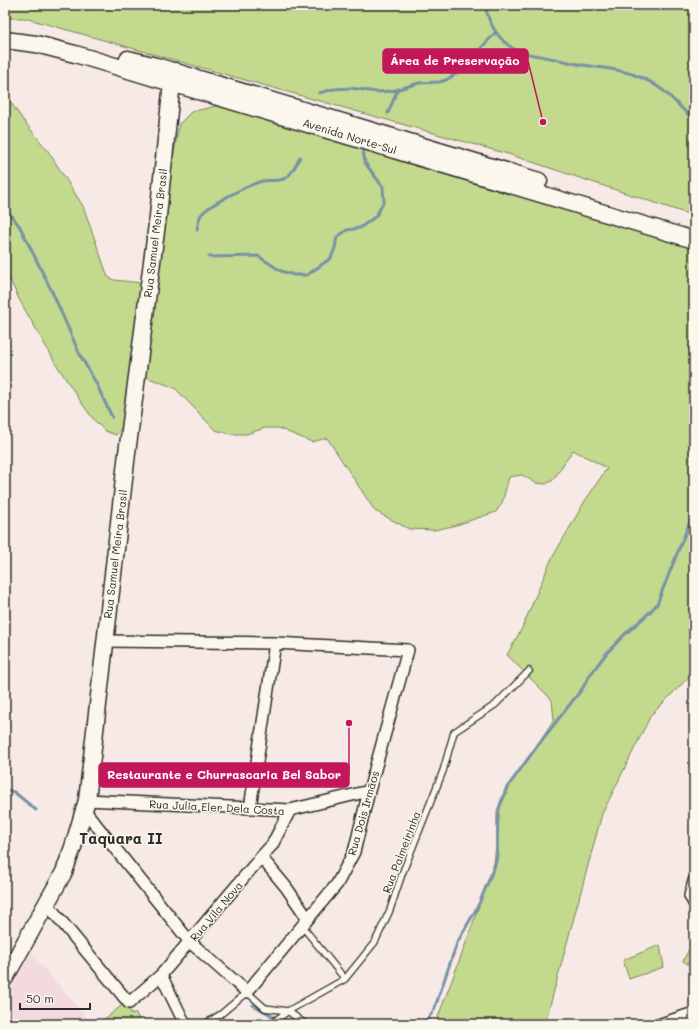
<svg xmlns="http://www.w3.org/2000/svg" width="699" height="1029" font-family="Mali,sans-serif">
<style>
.built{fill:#f2dadf}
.green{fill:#c3d98e;stroke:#77825c}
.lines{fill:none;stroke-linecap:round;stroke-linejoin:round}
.stream{stroke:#7892a5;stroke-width:3}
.lane-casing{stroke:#2b2b2b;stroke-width:8}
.street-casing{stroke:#2b2b2b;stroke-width:14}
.secondary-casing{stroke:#2b2b2b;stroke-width:19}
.lane{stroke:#fbf7ec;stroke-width:5.5}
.street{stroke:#fbf7ec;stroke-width:11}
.secondary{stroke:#fbf7ec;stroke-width:16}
.labels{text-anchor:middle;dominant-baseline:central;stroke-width:3;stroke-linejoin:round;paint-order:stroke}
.street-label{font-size:11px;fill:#2b2b2b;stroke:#fbf7ec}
.district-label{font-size:15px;font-weight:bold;fill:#2b2b2b;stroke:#fbf7ec}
.leader{fill:none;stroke:#c2185b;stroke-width:1.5}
.callout-dot{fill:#c2185b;stroke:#fbf7ec;stroke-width:1.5}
.callout{fill:#c2185b;stroke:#c2185b;stroke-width:1.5}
.callout-label{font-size:12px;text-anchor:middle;font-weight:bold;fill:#fff}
</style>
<rect width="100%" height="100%" fill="#f7eae6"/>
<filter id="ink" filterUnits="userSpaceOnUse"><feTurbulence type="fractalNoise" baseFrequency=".025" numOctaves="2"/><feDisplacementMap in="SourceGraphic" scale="8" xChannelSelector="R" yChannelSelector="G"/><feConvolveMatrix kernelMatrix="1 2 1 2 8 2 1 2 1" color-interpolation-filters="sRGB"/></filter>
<g filter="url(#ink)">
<path class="built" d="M31 953 92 1024H5V999Z"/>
<path class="green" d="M5 5H694V216L508 154 25 18H5Z
M5 86 9 100 23 120 48 151 83 206 108 277 114 280 151 284 179 124 191 112 220 105 694 245V672L651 715 602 814 545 1024H437L436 1022 463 951 494 863 500 808 513 779 554 720 552 700 507 655 522 628 551 560 585 501 607 468 573 450 553 480 546 484 536 483 522 475 509 477 502 503 496 512 453 526 434 530 409 529 375 511 327 438 312 442 278 428H265L246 434H230L215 430 175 388 138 374C133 392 129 422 116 435L105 431 94 420 83 405 56 364 20 301 5 269Z
M660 945 664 967 629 979 623 960Z
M689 949 694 952V968L683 961Z
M125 1003 132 1015 136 1013 141 1024H98Z"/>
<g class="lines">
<path class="stream" d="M485 5C488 22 498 40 514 49 523 54 535 55 544 57 557 59 570 63 583 65 603 68 621 69 640 77 666 88 674 102 694 120
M319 93 334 89 351 88 376 92 392 91 419 83 439 82 446 80 459 72 496 32
M388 113 397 91
M5 207 20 227 31 249 54 296 80 355 96 383 112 417
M197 230C198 225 198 219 201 215 208 205 250 184 263 181 270 179 280 183 287 177 293 172 297 164 300 157
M209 257 258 256 281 271 294 275H307L331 258 335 248 337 237 347 230 360 228 376 216 384 201 383 187 365 163 363 150
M5 790 14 792 36 810
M253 1005 276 1018
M278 1019 290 1024
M424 1024 434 1010 457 943 478 906 495 865 497 856 498 811 506 789 538 745 582 689 590 675 605 655 624 635 649 613 657 604 694 511"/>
<g class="lane-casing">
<path id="lane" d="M302 926 345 979
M205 1024 221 1014 247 992 265 1008 288 1011 305 1024
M271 1024 288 1011 345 979 375 942 390 910 402 874 443 771 454 732 495 705 529 671"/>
</g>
<g class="street-casing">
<path id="street" d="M87 800 290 810 369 791
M250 808 275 643
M85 811 190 942 247 992 337 884 354 852 369 791 408 650 275 643 105 641
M261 857 286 887 308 919
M694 881 690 896 694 903
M47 904 129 1003 161 975 261 857 272 845 290 810
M161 975 185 1024
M661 1024 694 1013"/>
</g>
<g class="secondary-casing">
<path id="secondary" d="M5 40 36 44 75 54 694 240
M128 59 156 66 539 181
M5 978 64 872 73 847 87 800 127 453 158 216 172 82 175 71"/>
</g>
<use href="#lane" class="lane"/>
<use href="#street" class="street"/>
<use href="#secondary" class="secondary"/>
</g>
</g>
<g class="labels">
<g class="street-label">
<text transform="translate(350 136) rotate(17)">Avenida Norte-Sul</text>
<text transform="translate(155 233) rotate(-83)">Rua Samuel Meira Brasil</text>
<text transform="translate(115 554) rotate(-83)">Rua Samuel Meira Brasil</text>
<text transform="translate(217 807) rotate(3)">Rua Julia Eler Dela Costa</text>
<text transform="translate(363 813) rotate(-74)">Rua Dois Irmãos</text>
<text transform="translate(401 852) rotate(-69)">Rua Palmeirinha</text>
<text transform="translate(216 911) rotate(-50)">Rua Vila Nova</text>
</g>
<g class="district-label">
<text x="121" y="838">Taquara II</text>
</g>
</g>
<path class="leader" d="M543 122L528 61M349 723L349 775"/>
<g class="callout-dot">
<circle cx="543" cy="122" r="4"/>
<circle cx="349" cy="723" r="4"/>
</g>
<g class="callout">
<rect x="383" y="49" width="145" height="24" rx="4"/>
<rect x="99" y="763" width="250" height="24" rx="4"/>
</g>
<g class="callout-label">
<text x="455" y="65">Área de Preservação</text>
<text x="224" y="779">Restaurante e Churrascaria Bel Sabor</text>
</g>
<rect width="699" height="1029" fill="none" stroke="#fbf7ec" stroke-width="20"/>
<rect x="10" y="10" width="679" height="1009" fill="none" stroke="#2b2b2b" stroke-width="1.5" filter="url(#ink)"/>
<path d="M20 1003v6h70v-6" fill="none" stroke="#2b2b2b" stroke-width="2"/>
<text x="26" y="1003" font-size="12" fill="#2b2b2b" stroke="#fbf7ec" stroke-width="3" paint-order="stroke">50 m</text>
</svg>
